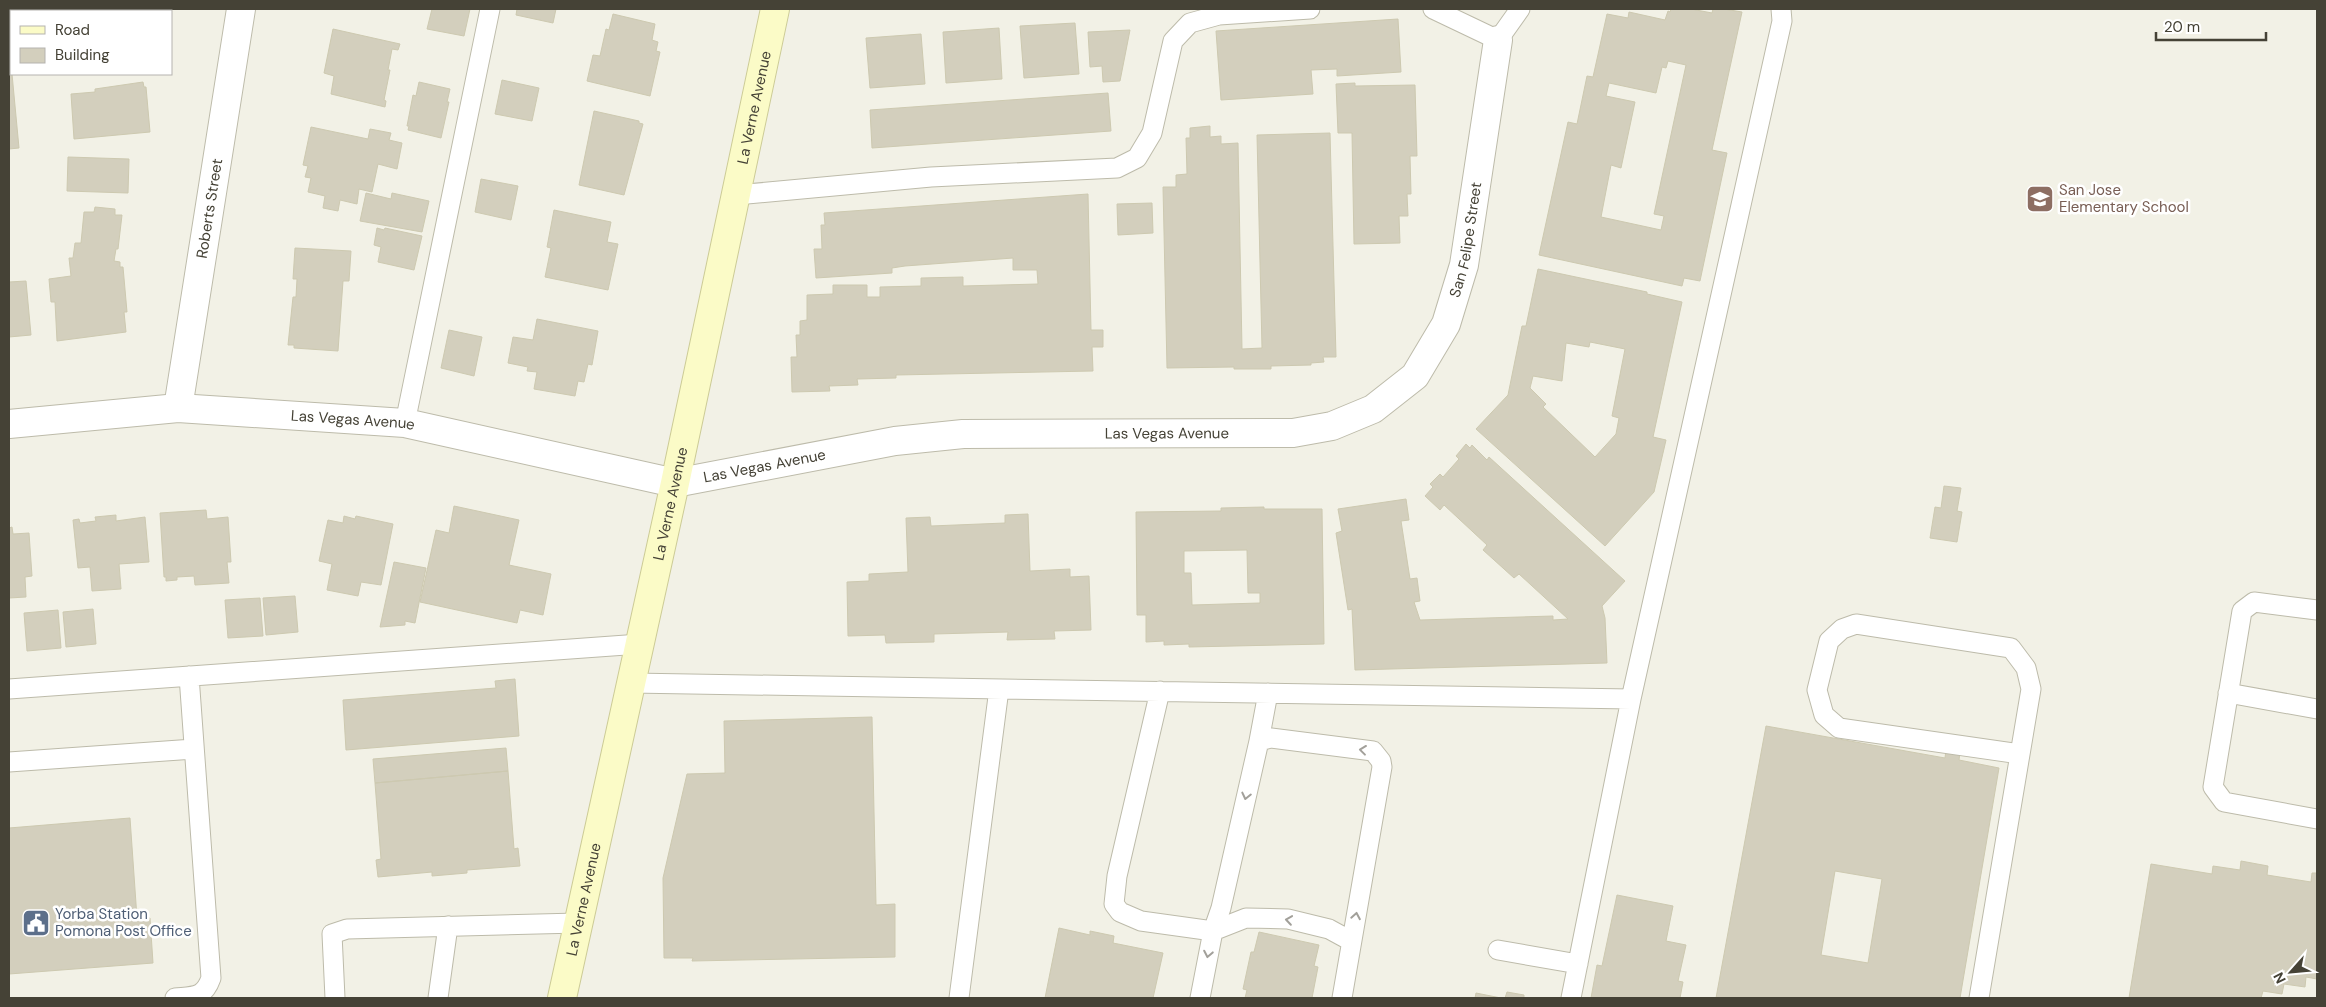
<svg xmlns="http://www.w3.org/2000/svg" width="2326" height="1007" font-family="'DM Sans',sans-serif">
<style>
.building{fill:#d3cfbd;stroke:#cdc9b0;fill-rule:evenodd}
.lines{fill:none;stroke-linecap:round;stroke-linejoin:round}
.lane-casing{stroke:#bdbbaa;stroke-width:21}
.street-casing{stroke:#bdbbaa;stroke-width:30}
.secondary-casing{stroke:#cccb96;stroke-width:30}
.lane{stroke:#fff;stroke-width:19}
.street{stroke:#fff;stroke-width:28}
.secondary{stroke:#fbfbc7;stroke-width:28}
.oneway{stroke:#a2a09a}
.labels{text-anchor:middle;dominant-baseline:central;stroke-width:5;stroke-linejoin:round;paint-order:stroke}
.street-label{font-size:15px;fill:#454236;stroke:#fff}
.education-label{font-size:15px;fill:#785e54;stroke:#fff;text-anchor:start}
.service-label{font-size:15px;fill:#4e5e75;stroke:#fff;text-anchor:start}
</style>
<rect width="100%" height="100%" fill="#f2f1e6"/>
<path class="building" d="M432 9H470L464 36 427 29Z
M517 9H556L553 23 516 15Z
M1671 9H1691L1712 13 1713 9H1724L1742 12 1712 150 1727 153 1700 281 1684 278 1682 286 1539 255 1568 122 1577 124 1587 76 1593 77 1607 14 1628 18 1629 12 1665 20 1668 11 1670 12ZM1668 61 1686 65 1654 214 1664 216 1661 230 1601 217 1611 165 1621 168 1635 102 1606 96 1609 83 1656 93 1662 67 1666 68Z
M613 14 655 24 652 40 658 42 656 51 660 52 650 96 587 81 593 55 600 56 606 29 609 30Z
M1398 19 1401 72 1337 76V69L1311 70 1313 94 1221 100 1216 31Z
M1075 23 1079 74 1024 78 1020 26Z
M999 28 1002 79 946 83 943 32Z
M333 29 400 44 398 50 392 49 388 70H390L384 100 386 101 385 107 331 94 334 76 324 73Z
M1130 30 1120 81 1103 82 1102 66 1090 67 1088 32Z
M921 34 925 84 870 88 866 38Z
M9 71H11L12 74 19 148 9 149Z
M502 80 539 88 532 121 495 114Z
M143 82 144 87H146L150 132 74 139 71 94 95 92V89Z
M419 82 450 89 447 102H449L441 138 408 130 409 126H407L413 95 416 96Z
M1355 83V86L1415 85 1417 156H1410L1411 194H1407L1408 216H1399L1400 243 1354 244 1352 133H1338L1336 84Z
M1108 93 1111 131 872 148 870 110Z
M594 111 639 121V123L643 124 624 195 579 185Z
M1210 126V137L1221 136V144L1238 143 1242 349 1262 348 1257 135 1330 133 1336 357H1323L1324 362 1311 363V365L1271 366V369H1234V367L1167 368 1163 187H1176V175L1187 174 1186 138H1190V128Z
M311 127 368 139 370 129 391 133 389 140 402 143 397 169 378 164 372 192 359 189 357 204 340 200 338 211 323 208 325 196 308 192 311 178 305 177 308 166 303 165Z
M68 157 129 159 128 193 67 191Z
M481 179 518 186 511 220 475 212Z
M366 193 391 199 392 193 429 201 422 232 360 221Z
M1088 194 1091 330H1103V347H1092L1093 371 896 375V378L857 379 858 385 829 386 830 391 792 392 791 357H797L796 335H800V321L807 320V295L833 294V285H867V297H880V287L921 286V278L963 277V286L1038 284 1037 270H1013V258L905 266 892 268V273L816 278 814 249H822L821 225H825L824 213Z
M1152 203 1153 233 1118 235 1117 204Z
M95 207 115 209V215H122L118 249H116L114 261 120 262V267H123L127 312H124L126 332 57 341 55 302H51L49 279 71 276 69 258H73L75 243H81L84 212H94Z
M554 210 611 222 607 242 618 244 608 290 545 277 551 248 547 247Z
M377 228 384 230 385 228 422 236 414 270 378 262 381 247 374 245Z
M295 248 351 251 349 281H343L338 351 294 348V345H288L293 297H296L297 279H293Z
M1538 269 1647 292V294L1682 302 1653 437 1666 440 1654 492 1605 546 1476 429 1508 395 1522 326H1526ZM1590 342 1625 349 1612 416 1619 418 1616 434 1595 457 1543 407 1546 404 1530 388 1533 376 1562 381 1566 343 1589 347Z
M26 281 31 335 9 337V341V282Z
M537 319 598 331 592 365 588 364 584 382 578 381 575 396 534 389 537 372 527 371 528 367 508 363 513 337 533 340Z
M449 330 482 337 474 376 441 368Z
M1466 444 1470 448 1472 445 1487 460 1489 457 1625 581 1602 606 1605 618 1607 663 1355 670 1352 609 1348 610 1336 533 1342 531 1338 509 1406 499 1409 520 1401 521 1410 579 1417 578 1420 601 1414 602 1420 620 1553 616V620L1568 619 1519 574 1514 578 1483 550 1487 545 1444 505 1440 510 1425 496 1433 487 1430 484 1440 474 1443 477 1459 459 1456 456Z
M1944 486 1961 488 1957 511 1962 512 1957 542 1930 538 1935 507 1941 508Z
M454 506 519 520 509 565 551 574 543 615 520 610 517 623 420 602 436 530 449 533Z
M1264 507V509H1322L1324 644 1189 647V644L1164 645V641L1146 642V615H1137L1136 512 1221 511V508ZM1247 550 1248 593H1260V603L1192 605 1191 573H1184V551Z
M206 510 207 519 228 517 231 562H227L229 583 195 585 194 576 177 577V580L166 581V577H164L160 513Z
M1028 514 1030 571 1070 569V577L1089 576 1091 630 1054 631 1055 639 1007 640 1008 632 934 634V642L886 643 885 635 848 636 847 582 869 581V574L908 572 906 518 930 517 931 526 1005 523V515Z
M116 515V521L145 517 149 562 119 564 121 589 92 591 90 567 78 568 73 520 79 519 80 523 96 521 95 517Z
M344 516 355 519 356 516 393 524 381 585 361 582 358 596 327 590 332 564 319 561 328 520 343 523Z
M12 527 13 534 29 533 32 576 25 577 26 597 9 598V528Z
M394 562 426 568 415 623 405 621V625L380 627Z
M295 596 298 632 266 635 263 598Z
M260 598 263 636 228 638 225 600Z
M93 609 96 644 66 647 63 612Z
M58 610 61 648 27 651 24 613Z
M515 679 519 736 346 750 343 700 496 688 495 681Z
M872 717 876 905 895 904V957L692 961 693 958H664L663 878 687 774 725 773 724 721Z
M1766 726 1945 758 1946 750 1960 752 1959 760 1999 768 1960 998H1716ZM1835 871 1882 879 1868 963 1821 955Z
M506 748 508 771 375 783 373 759Z
M508 771 514 849 518 848 520 866 467 870V873L432 876V872L378 877 376 860 381 859 375 783Z
M130 818 137 918H150L153 963 9 974V828Z
M2241 861 2268 866 2267 875 2311 882 2312 873H2317V979L2306 977 2305 987 2284 984 2282 994 2263 991 2261 998H2129L2151 864 2212 874 2213 866 2240 870Z
M1617 895 1673 906 1666 941 1686 945 1678 981 1683 982 1680 998H1591L1597 965 1602 966Z
M1059 928 1090 935V931L1114 936 1113 943 1163 953 1153 998H1045Z
M1259 932 1319 945 1314 966 1318 967 1312 998H1245L1247 990 1243 989 1251 952H1254Z
M1507 992 1524 995V998H1505Z
M1476 993 1501 998H1475Z"/>
<g class="lines">
<g class="lane-casing">
<path id="lane" d="M1433 9 1498 40 1520 9
M736 195 931 177 1117 168 1137 158 1152 133 1173 41 1190 23 1219 15 1310 9
M405 423 490 9
M2317 610 2254 602 2242 611 2213 787 2224 802 2317 819
M631 683 1631 699
M9 689 640 644
M1160 691 1117 876 1114 904 1120 912 1141 921 1213 931 1246 918 1288 919 1329 929 1351 941
M2228 693 2317 709
M1259 741 1268 693
M9 762 194 749
M1498 950 1578 964
M175 998C194 996 204 998 211 978L189 676
M335 998 332 934 347 929 578 923
M438 998 448 926
M959 998 999 689
M1200 998 1213 931 1221 908 1259 741 1271 738 1373 751 1381 761 1382 767 1342 998
M1571 998 1631 699 1782 21 1781 9
M1979 998 2031 689 2026 668 2011 648 1856 624 1842 629 1829 641 1817 690 1824 715 1839 728 2020 754"/>
</g>
<g class="street-casing">
<g id="street">
<path id="s1" d="M178 408 241 9"/>
<path id="s2" d="M9 424 178 408 405 423 675 483 895 441 963 434 1293 433 1332 426 1373 409 1415 376 1446 324 1464 265 1498 40"/>
</g>
</g>
<g class="secondary-casing">
<g id="secondary">
<path id="s3" d="M562 998 675 483 775 9"/>
</g>
</g>
<use href="#lane" class="lane"/>
<use href="#street" class="street"/>
<use href="#secondary" class="secondary"/>
</g>
<defs><path id="oneway-chevron" d="M-2-3.5L2.5 0L-2 3.5" fill="none" stroke-width="1.6" stroke-linecap="round" stroke-linejoin="round" transform="scale(1.25)"/></defs>
<g class="oneway">
<use href="#oneway-chevron" transform="translate(1363 750) rotate(-173)"/>
<use href="#oneway-chevron" transform="translate(1246 796) rotate(103)"/>
<use href="#oneway-chevron" transform="translate(1356 916) rotate(-80)"/>
<use href="#oneway-chevron" transform="translate(1289 920) rotate(-172)"/>
<use href="#oneway-chevron" transform="translate(1208 954) rotate(101)"/>
</g>
<defs>
<g id="school-square" transform="scale(1.4375)"><rect x="-9" y="-9" width="18" height="18" rx="4" fill="#8d6e63" stroke="#fff"/><path d="M0-5L7-2L0 1L-7-2ZM-4 1L0 2.5L4 1V4Q0 6-4 4Z" fill="#fff"/></g>
<g id="civic-square" transform="scale(1.4375)"><rect x="-9" y="-9" width="18" height="18" rx="4" fill="#5c6f8a" stroke="#fff"/><path d="M-.6-6.5H3V-4.5H.6V-3L4-1V1h2V6H-6V1h2V-1L-.6-3ZM-1.2 2.5V6h2.4V2.5Z" fill="#fff"/></g>
</defs>
<g fill-rule="evenodd">
<use href="#school-square" x="2040" y="199"/>
<use href="#civic-square" x="36" y="923"/>
</g>
<g class="labels">
<g class="street-label">
<text stroke="none"><textPath href="#s3" startOffset="911">La Verne Avenue</textPath></text>
<text stroke="none"><textPath href="#s1" startOffset="202">Roberts Street</textPath></text>
<text stroke="none"><textPath href="#s2" startOffset="1581">San Felipe Street</textPath></text>
<text stroke="none"><textPath href="#s2" startOffset="345">Las Vegas Avenue</textPath></text>
<text stroke="none"><textPath href="#s2" startOffset="1170">Las Vegas Avenue</textPath></text>
<text stroke="none"><textPath href="#s2" startOffset="765">Las Vegas Avenue</textPath></text>
<text stroke="none"><textPath href="#s3" startOffset="506">La Verne Avenue</textPath></text>
<text stroke="none"><textPath href="#s3" startOffset="101">La Verne Avenue</textPath></text>
</g>
<g class="education-label">
<text x="2059" y="190">San Jose<tspan x="2059" dy="17">Elementary School</tspan></text>
</g>
<g class="service-label">
<text x="55" y="914">Yorba Station<tspan x="55" dy="17">Pomona Post Office</tspan></text>
</g>
</g>
<rect width="2326" height="1007" fill="none" stroke="#454236" stroke-width="20"/>
<rect x="10" y="10" width="162" height="65" fill="#ffffff" stroke="#b5b3af"/>
<rect x="20" y="26" width="25" height="8" fill="#fbfbc7" stroke="#b5b3af"/>
<text x="55" y="35" font-size="15" fill="#454236">Road</text>
<rect x="20" y="48" width="25" height="15" fill="#d3cfbd" stroke="#b5b3af"/>
<text x="55" y="60" font-size="15" fill="#454236">Building</text>
<g transform="translate(2291 972) rotate(243)" stroke="#ffffff" stroke-width="4" paint-order="stroke">
<path d="M0-4L9 19L0 12L-9 19Z" fill="#454236"/>
<text y="-8" font-size="14" font-weight="bold" text-anchor="middle" fill="#454236">N</text>
</g>
<path d="M2156 32v8h110v-8" fill="none" stroke="#454236" stroke-width="2.5"/>
<text x="2164" y="32" font-size="15" fill="#454236" stroke="#ffffff" stroke-width="4" paint-order="stroke">20 m</text>
</svg>
